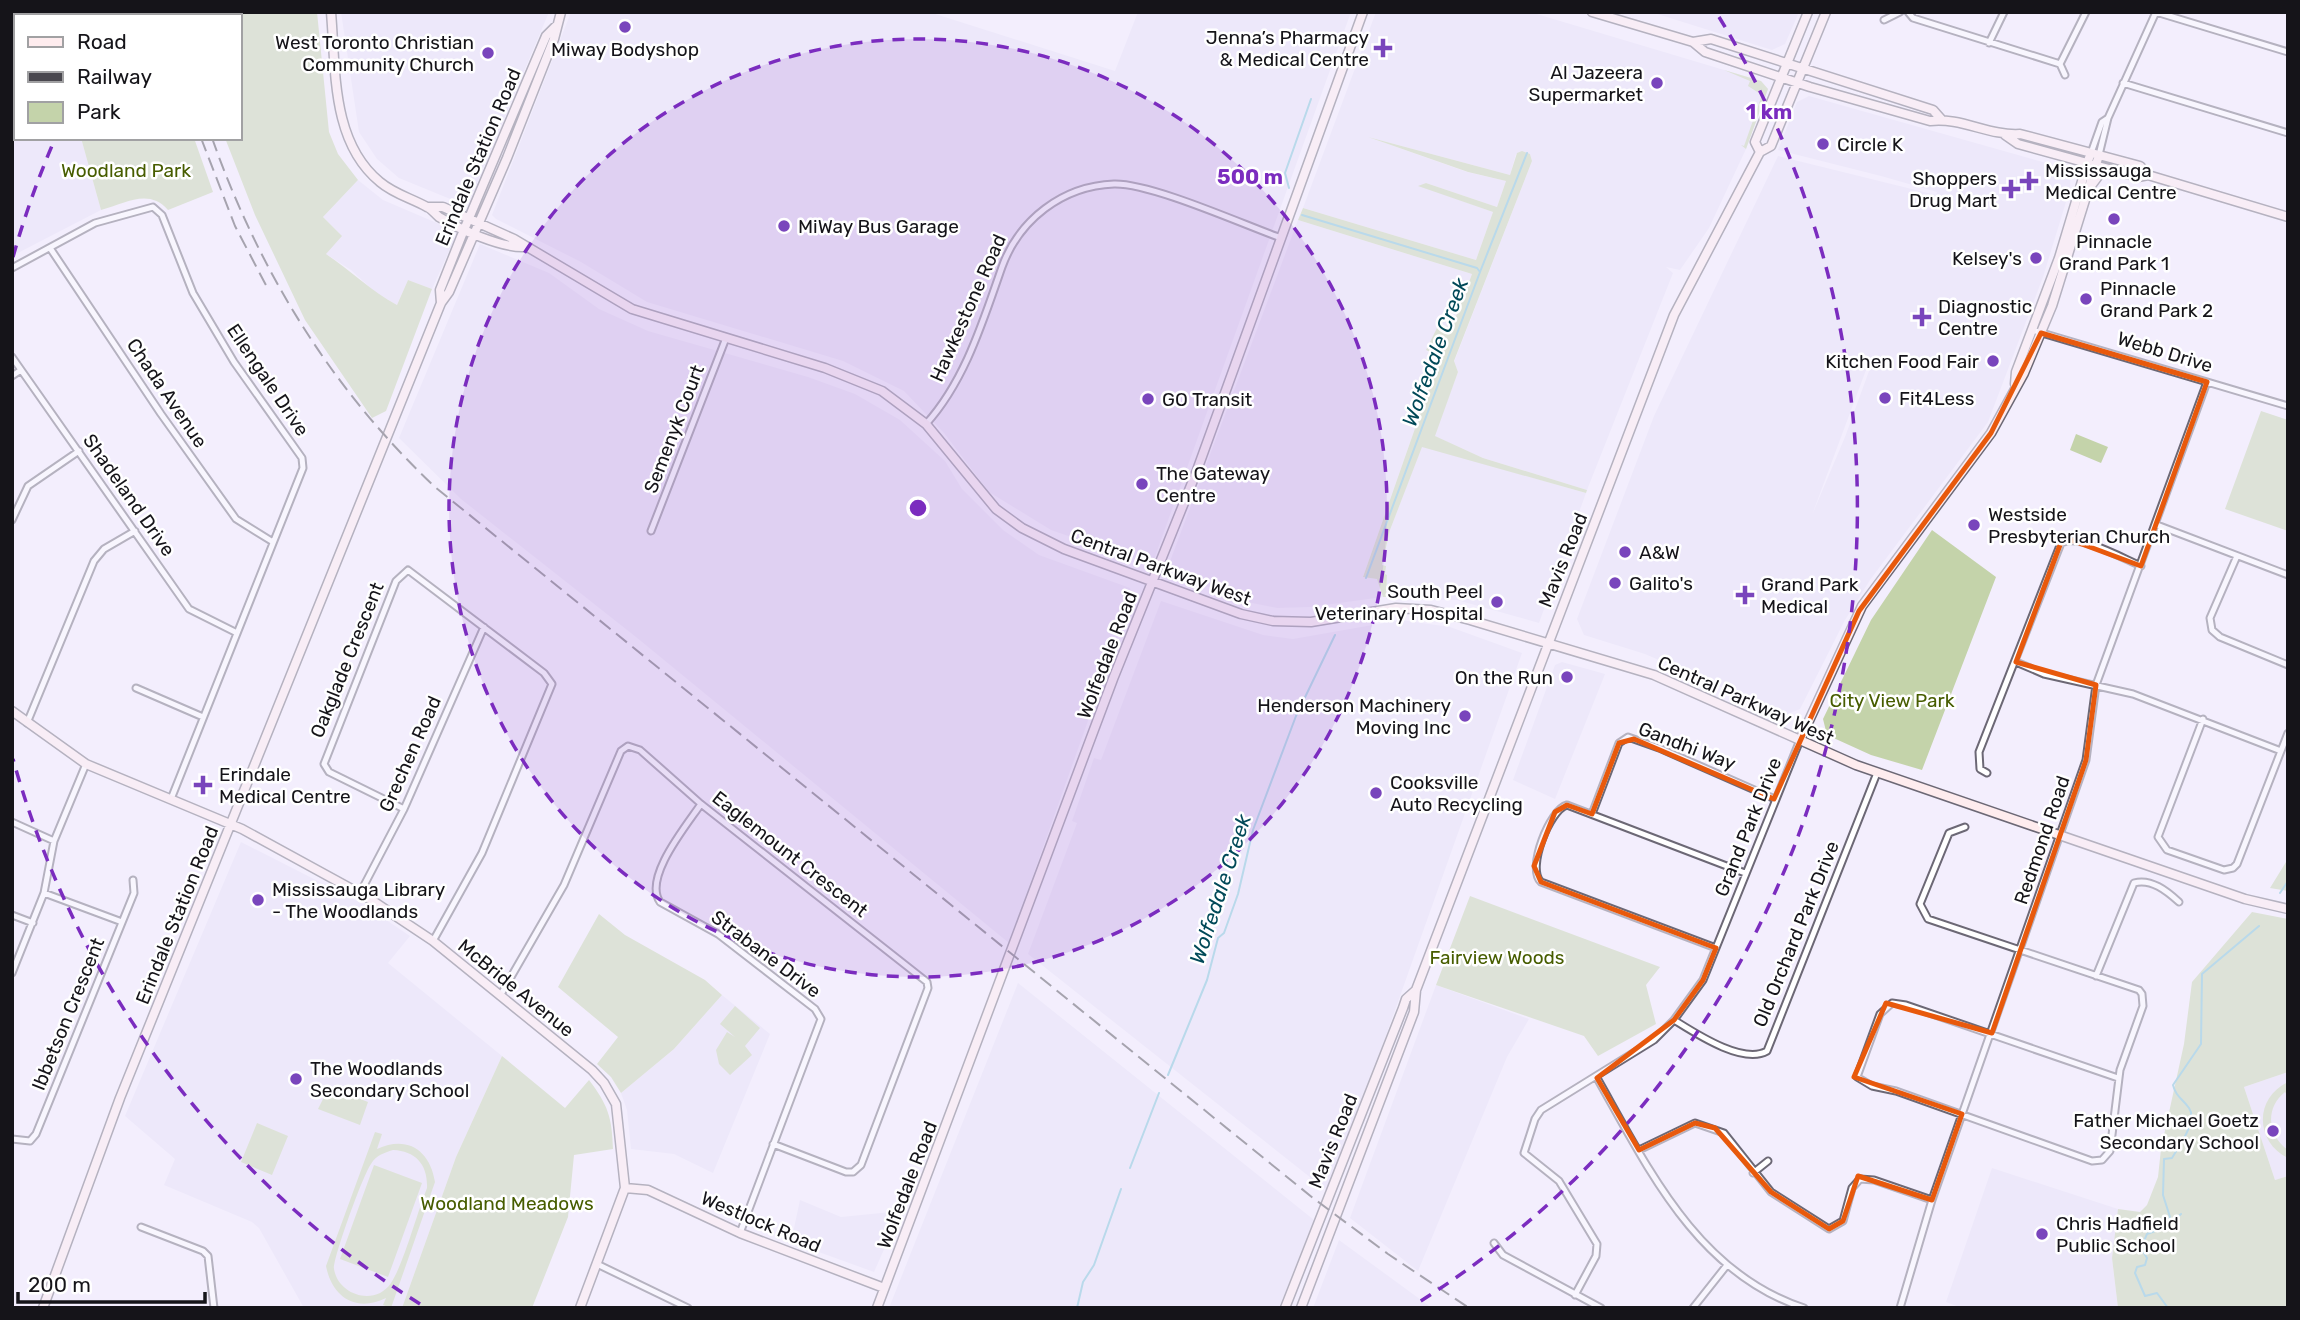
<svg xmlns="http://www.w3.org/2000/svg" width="2300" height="1320" font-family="Rubik,sans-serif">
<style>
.built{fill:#e7e0f6;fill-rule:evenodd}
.green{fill:#c4d3aa;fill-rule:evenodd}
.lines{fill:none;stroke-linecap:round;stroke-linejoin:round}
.stream{stroke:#73bfd4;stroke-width:2}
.street-casing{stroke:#6c6875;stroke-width:9}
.secondary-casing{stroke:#6c6875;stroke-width:11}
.street{stroke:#fff;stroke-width:5}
.secondary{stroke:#feecee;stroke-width:8}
.rail{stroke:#4a484f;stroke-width:2;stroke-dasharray:14 7;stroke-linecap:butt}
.marked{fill:none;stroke:#e8590c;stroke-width:5;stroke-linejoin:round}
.ring{fill:none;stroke:#7b2cbf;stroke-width:3.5;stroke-dasharray:12 9}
.poi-dot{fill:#7945bc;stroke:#fff;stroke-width:2.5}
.labels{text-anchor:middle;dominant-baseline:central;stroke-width:5;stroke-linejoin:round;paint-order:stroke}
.poi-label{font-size:19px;fill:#151419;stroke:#fff;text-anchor:start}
.street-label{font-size:19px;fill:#151419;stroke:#fff}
.park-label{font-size:19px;fill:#475d00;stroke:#fff}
.water-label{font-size:21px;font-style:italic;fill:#014958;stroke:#fff}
.centre{fill:#7b2cbf;stroke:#fff;stroke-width:3.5}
.ring-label{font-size:21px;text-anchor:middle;font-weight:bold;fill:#7b2cbf;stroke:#fff;stroke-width:5;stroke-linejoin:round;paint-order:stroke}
</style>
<rect width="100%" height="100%" fill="#f3eefd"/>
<path class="built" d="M341 12H549L470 200 460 203 399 178 377 159 359 132Z
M571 12H929L1115 71 1138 12H1351L1152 565 1051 530 989 492 944 433 904 391 843 361 647 302 581 262 496 219 492 215Z
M1376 12H1530L1761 81 1768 89 1746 149 1709 228 1680 270 1666 267 1673 273 1587 490 1483 458 1434 436 1458 372 1454 362 1532 161 1530 154H1516L1510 175 1368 137 1467 172 1506 181 1497 207 1426 183 1420 186 1493 212 1476 260 1303 208Z
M1651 12H1799L1785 44 1772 50Z
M12 20 16 24V138H81L101 210 12 256Z
M1809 96 2071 170 2070 189 2043 277 1988 422 1870 580 1845 620 1800 709 1785 715 1645 654 1584 635 1577 619 1654 416 1778 156 1936 195 1937 192 1881 176 1778 150 1797 102ZM1866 370 1869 371 1845 437 1812 515Z
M358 180 383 200 451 229 454 240 432 289 408 280 397 305 376 293 351 270 326 254 339 233 323 217Z
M1298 220 1472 274 1451 328 1426 351 1440 357 1363 577 1378 579 1383 597 1310 607 1277 608 1252 603 1174 574 1169 564Z
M480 244 549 273 599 309 648 331 808 377 855 394 900 420 945 461 962 489 1003 530 1039 555 1130 588 1132 597 1009 943 636 637 461 499 399 438Z
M1422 446 1586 493 1539 623 1457 600 1386 599 1387 576 1382 566 1390 530Z
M1161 601 1263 635 1293 639 1401 620 1450 627 1522 653 1330 1193 1028 954 1077 823 1072 821 1094 758 1101 760Z
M1562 662 1605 674 1555 799 1513 780 1555 665Z
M241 842 361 903 410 936 388 963 502 1056 456 1157 402 1308H304L259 1228 252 1222 164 1185 175 1159 125 1116Z
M1018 983 1314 1220 1279 1308H889Z
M1436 985 1529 1019 1507 1057 1418 1271 1350 1218Z
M722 995 770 1034 713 1173 674 1154 631 1149 627 1110 621 1093 674 1049Z
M2288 1072V1176L2275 1180 2244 1087Z
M1992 1168 2118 1209 2112 1258 2118 1308H1962L1946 1302Z
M800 1200 841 1217 901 1211 874 1272 791 1242Z
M1339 1240 1432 1308H1313Z"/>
<path class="green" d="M12 12H165L166 16H16V24Z
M192 12H317L329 132 338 154 358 180 323 217 342 236 326 254C350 270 371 291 397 305L408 280 432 289 386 411 372 418 305 320 255 215 225 138H240V16H192Z
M1724 70 1761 81 1768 89 1746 149 1741 145 1744 146 1762 95 1748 86 1750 81Z
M1368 137 1510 175 1517 153 1522 151 1530 154 1532 161 1454 361 1458 372 1435 436 1483 458 1587 490 1586 493 1422 447 1390 530 1382 565 1386 566 1385 574 1387 575 1386 597H1383L1377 579 1363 577 1440 357 1426 350 1438 326 1452 327 1472 274 1298 220 1303 208 1476 260 1493 212 1418 186 1426 183 1497 207 1506 181 1468 172Z
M81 138H194L213 192 168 210C149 188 126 203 101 210Z
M2261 411 2288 420V531L2225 509Z
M2076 434 2108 447 2101 463 2070 450Z
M1932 530 1996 577 1922 770 1871 755 1827 735 1823 719 1871 620Z
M2288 858V891L2270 888 2286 862Z
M1470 896 1660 967 1646 985 1656 1024 1598 1056 1584 1036 1436 985Z
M2252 912 2288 919V1072L2244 1087 2275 1180 2288 1176V1308H2118L2112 1258 2118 1209 2140 1212 2147 1205 2158 1177 2161 1149 2184 1044 2192 982Z
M599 914 625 935 705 980 722 995 674 1049 621 1093 611 1077 597 1064 618 1037 558 987Z
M735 1006 760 1028 745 1046 752 1055 730 1075 719 1064 716 1050 727 1032 735 1037 720 1024Z
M502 1056 565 1108 589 1080C608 1105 612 1117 613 1149L574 1155 568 1217 532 1308H402L456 1157Z
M2288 1082V1097L2285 1092C2265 1108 2267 1135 2288 1150V1158C2255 1142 2254 1098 2288 1082Z
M329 1087 368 1102 360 1125 318 1109Z
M257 1123 288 1136 272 1175 241 1162Z
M375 1132 382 1134 377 1149C407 1135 430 1150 435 1182L391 1308 383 1305 386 1298C356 1313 332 1297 326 1266ZM393 1150C416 1151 428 1165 427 1188 417 1213 404 1263 391 1283 375 1307 338 1295 334 1269 333 1258 363 1175 371 1164 376 1155 384 1153 393 1150Z
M374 1165 422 1183 388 1277 340 1259Z"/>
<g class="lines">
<path class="stream" d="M1289 188 1285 173 1311 99
M1302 215 1477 268 1480 272 1366 578
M1480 272 1527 153
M2280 893 2288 881
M1168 1075 1207 980 1218 938 1224 933 1238 894 1253 830 1296 716 1335 635
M1130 1168 1159 1093
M2169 1225 2181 1214
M1077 1308 1083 1282 1094 1265 1121 1189
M2168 1308 2157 1293 2145 1296 2135 1273 2137 1267 2145 1265 2147 1258 2141 1248 2147 1234 2166 1227 2170 1217 2163 1195 2164 1159 2172 1158C2179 1146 2198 1121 2189 1108 2182 1098 2176 1097 2173 1085L2201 1044 2202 974 2259 926"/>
<g class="street-casing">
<path id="street" d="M1908 12 1913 18 2060 64
M2156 12 2288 52
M1884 20 1900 12
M1989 43 2004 12
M2060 64 2086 12
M2060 64 2065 75
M2123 83 2288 133
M2091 153 2102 122 2108 118 2156 12
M2099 155 2108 118
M50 248 161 414 236 519 273 542
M12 268 95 223 153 207 162 215 193 293 234 362 302 458 303 468 171 799
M2032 330 2288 406
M12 357 189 609 235 632
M12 376 21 370
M926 424C965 381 983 321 1002 267 1019 220 1062 186 1114 184 1151 183 1242 224 1281 238
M12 520 28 486 79 451
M2157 525 2288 575
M651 531 726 338
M2237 556 2210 618 2212 630 2220 637 2288 665
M2016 662 2044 674 2133 694 2281 751
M136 688 203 717
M2203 719 2158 837 2167 850 2224 870 2233 868 2237 864 2288 733
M27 723 94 561 104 549 135 531
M1987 773 1980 769 1979 752 2061 543C2078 533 2122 558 2141 566
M701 804C686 826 643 878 660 902L718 934 815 1009 821 1019 740 1233
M404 809 329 772 324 764 396 581 408 570 544 673 552 684 482 853 433 941
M1592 814 1619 743 1628 737 1659 748 1775 799
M12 822 54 841
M1965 827 1949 833 1920 904 1928 919 2139 990 2142 994 2143 1006 2120 1070 2110 1151 2102 1160 2092 1161 1896 1091 1872 1086 1857 1077 1880 1014 1892 1003 1906 1005 2118 1078
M44 893 122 922
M360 893 404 809 484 627
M12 915 33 923
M1716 948 1541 882C1526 869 1550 809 1567 805L1745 873
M12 973 44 893 54 841 86 764
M2096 976 2134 883C2151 878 2167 891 2179 902
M500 996 564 885 621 751 628 746 640 750 701 804 927 982 928 988 861 1165 853 1172H846L773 1144
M1674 1020C1695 1033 1743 1065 1767 1051L1877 773
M1597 1078C1648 1168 1697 1273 1804 1308
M12 1139 30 1141 36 1134 134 893 133 880
M1639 1150 1695 1123 1724 1133 1771 1192 1829 1229 1843 1221 1852 1188 1860 1179 1874 1180 1932 1200
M1753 1173 1768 1161
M141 1227 203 1251 208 1256 214 1308
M1494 1243 1503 1255 1601 1308
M597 1264 688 1308
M1575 1295 1596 1256 1597 1244 1559 1181 1524 1153 1535 1119 1541 1110 1654 1040 1674 1020 1703 980 1800 740
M1693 1308 1727 1265
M1900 1308 1932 1200 2086 760 2096 685 2207 382"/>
</g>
<g class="secondary-casing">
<path id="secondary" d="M331 12C336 70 331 142 380 182 394 194 411 198 427 207 432 209 435 214 439 217 459 229 501 248 524 247
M1592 12 1693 42 1705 52 1810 87 1930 121C1961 117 1989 136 2020 134L2140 166 2148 175
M1693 42 1711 39 1933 110 1941 119
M2005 135 2018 144 2138 177 2148 175 2288 217
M1760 152 1755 142 1808 12
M2090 187 2099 175 2110 169
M427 207H443L514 239 632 309 825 368 882 391 926 424 996 509 1022 528 1064 549 1241 614 1273 621 1311 622 1396 608 1431 610 1470 620 1654 675 1856 765 2245 899 2288 909
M441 303 440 290 461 237 546 36 555 27
M2015 384 2016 372 2059 258 2089 158
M12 711 86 764 242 829 370 899 433 941 592 1070 604 1083 616 1104 625 1188 580 1308
M1800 740 1862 606 1991 433 2024 373 2052 306 2099 155
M625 1188 648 1190 740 1233 884 1288
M43 1308 120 1098 441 303 449 292 507 158 554 39 561 12
M877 1308 1113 679 1196 473 1363 12
M1285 1308 1403 1008 1406 999 1416 990
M1301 1308 1414 1012 1416 990 1674 315 1760 152 1771 146 1826 12"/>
</g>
<use href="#street" class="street"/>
<use href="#secondary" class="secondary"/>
<path class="rail" d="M174 12 175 16
M201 138 235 226 269 291
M212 138C259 271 332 390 435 487L1313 1198 1388 1254 1469 1308"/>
</g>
<path d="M0 0H2300V1320H0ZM2041 333 2207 382 2141 566 2063 537 2016 662 2096 685 2086 760 1992 1033 1886 1003 1854 1077 1962 1114 1932 1200 1858 1176 1843 1221 1829 1229 1771 1192 1715 1128 1695 1123 1639 1150 1597 1078 1674 1020 1703 980 1716 948 1541 882 1534 866 1555 812 1567 805 1592 814 1619 743 1634 739 1774 799 1859 611 1991 433Z" fill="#f3eefd" fill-opacity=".55" fill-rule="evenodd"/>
<path class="marked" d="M2041 333 2207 382 2141 566 2063 537 2016 662 2096 685 2086 760 1992 1033 1886 1003 1854 1077 1962 1114 1932 1200 1858 1176 1843 1221 1829 1229 1771 1192 1715 1128 1695 1123 1639 1150 1597 1078 1674 1020 1703 980 1716 948 1541 882 1534 866 1555 812 1567 805 1592 814 1619 743 1634 739 1774 799 1859 611 1991 433Z"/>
<circle cx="918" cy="508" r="469" fill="#7b2cbf" fill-opacity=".12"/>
<g class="ring">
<circle cx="918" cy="508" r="469"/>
<path d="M420 1304A939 939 0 0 1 13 759M13 257A939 939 0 0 1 54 141M1719 17A939 939 0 0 1 1416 1304"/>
</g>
<g class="poi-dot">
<circle cx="625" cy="27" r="7"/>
<path d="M1379.5 37.5h7v7h7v7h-7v7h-7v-7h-7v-7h7z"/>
<circle cx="488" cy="53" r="7"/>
<circle cx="1657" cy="83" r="7"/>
<circle cx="1823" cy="144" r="7"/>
<path d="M2025.5 170.5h7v7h7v7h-7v7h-7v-7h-7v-7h7z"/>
<path d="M2007.5 178.5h7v7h7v7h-7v7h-7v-7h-7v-7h7z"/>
<circle cx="2114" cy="219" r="7"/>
<circle cx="784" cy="226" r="7"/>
<circle cx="2036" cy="258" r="7"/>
<circle cx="2086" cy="299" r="7"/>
<path d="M1918.5 306.5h7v7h7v7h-7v7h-7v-7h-7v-7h7z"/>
<circle cx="1993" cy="361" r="7"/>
<circle cx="1885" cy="398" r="7"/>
<circle cx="1148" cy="399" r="7"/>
<circle cx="1142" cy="484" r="7"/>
<circle cx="1974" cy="525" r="7"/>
<circle cx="1625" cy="552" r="7"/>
<circle cx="1615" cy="583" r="7"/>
<path d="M1741.5 584.5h7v7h7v7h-7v7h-7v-7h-7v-7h7z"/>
<circle cx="1497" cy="602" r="7"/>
<circle cx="1567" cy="677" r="7"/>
<circle cx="1465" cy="716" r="7"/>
<path d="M199.5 774.5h7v7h7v7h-7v7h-7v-7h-7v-7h7z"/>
<circle cx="1376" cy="793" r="7"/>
<circle cx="258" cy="900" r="7"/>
<circle cx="296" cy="1079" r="7"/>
<circle cx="2273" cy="1131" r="7"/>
<circle cx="2042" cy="1234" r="7"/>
</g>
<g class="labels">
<g class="poi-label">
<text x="1369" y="37" text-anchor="end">Jenna’s Pharmacy<tspan x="1369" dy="22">&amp; Medical Centre</tspan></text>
<text x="474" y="42" text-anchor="end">West Toronto Christian<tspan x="474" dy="22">Community Church</tspan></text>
<text x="625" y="49" text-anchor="middle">Miway Bodyshop</text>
<text x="1643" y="72" text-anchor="end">Al Jazeera<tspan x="1643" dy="22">Supermarket</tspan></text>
<text x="1837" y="144">Circle K</text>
<text x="2045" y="170">Mississauga<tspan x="2045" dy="22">Medical Centre</tspan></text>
<text x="1997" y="178" text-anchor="end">Shoppers<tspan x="1997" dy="22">Drug Mart</tspan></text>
<text x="798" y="226">MiWay Bus Garage</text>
<text x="2114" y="241" text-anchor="middle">Pinnacle<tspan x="2114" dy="22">Grand Park 1</tspan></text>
<text x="2022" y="258" text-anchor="end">Kelsey's</text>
<text x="2100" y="288">Pinnacle<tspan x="2100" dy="22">Grand Park 2</tspan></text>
<text x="1938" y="306">Diagnostic<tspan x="1938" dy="22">Centre</tspan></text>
<text x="1979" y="361" text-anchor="end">Kitchen Food Fair</text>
<text x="1899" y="398">Fit4Less</text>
<text x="1162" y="399">GO Transit</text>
<text x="1156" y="473">The Gateway<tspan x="1156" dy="22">Centre</tspan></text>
<text x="1988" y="514">Westside<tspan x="1988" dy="22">Presbyterian Church</tspan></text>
<text x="1639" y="552">A&amp;W</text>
<text x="1629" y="583">Galito's</text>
<text x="1761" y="584">Grand Park<tspan x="1761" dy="22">Medical</tspan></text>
<text x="1483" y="591" text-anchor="end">South Peel<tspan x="1483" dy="22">Veterinary Hospital</tspan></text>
<text x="1553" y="677" text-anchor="end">On the Run</text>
<text x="1451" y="705" text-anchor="end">Henderson Machinery<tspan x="1451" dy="22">Moving Inc</tspan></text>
<text x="219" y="774">Erindale<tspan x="219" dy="22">Medical Centre</tspan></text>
<text x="1390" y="782">Cooksville<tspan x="1390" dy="22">Auto Recycling</tspan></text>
<text x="272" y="889">Mississauga Library<tspan x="272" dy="22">- The Woodlands</tspan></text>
<text x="310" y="1068">The Woodlands<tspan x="310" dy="22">Secondary School</tspan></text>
<text x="2259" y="1120" text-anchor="end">Father Michael Goetz<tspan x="2259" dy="22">Secondary School</tspan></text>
<text x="2056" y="1223">Chris Hadfield<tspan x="2056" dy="22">Public School</tspan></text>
</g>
<g class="street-label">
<text transform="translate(478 157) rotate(-67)">Erindale Station Road</text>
<text transform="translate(968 308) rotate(-66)">Hawkestone Road</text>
<text transform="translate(2165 352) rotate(17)">Webb Drive</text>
<text transform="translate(268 380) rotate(56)">Ellengale Drive</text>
<text transform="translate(167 393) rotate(56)">Chada Avenue</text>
<text transform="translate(674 429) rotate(-69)">Semenyk Court</text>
<text transform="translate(129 495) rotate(55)">Shadeland Drive</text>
<text transform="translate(1563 560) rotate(-68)">Mavis Road</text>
<text transform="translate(1161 567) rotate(20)">Central Parkway West</text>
<text transform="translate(1107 655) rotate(-69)">Wolfedale Road</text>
<text transform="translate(347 660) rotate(-68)">Oakglade Crescent</text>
<text transform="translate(1746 700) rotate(24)">Central Parkway West</text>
<text transform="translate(1687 746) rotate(21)">Gandhi Way</text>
<text transform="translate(410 754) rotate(-66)">Grechen Road</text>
<text transform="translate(1748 827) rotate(-68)">Grand Park Drive</text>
<text transform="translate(2042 840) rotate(-71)">Redmond Road</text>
<text transform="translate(790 854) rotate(38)">Eaglemount Crescent</text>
<text transform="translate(177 915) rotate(-68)">Erindale Station Road</text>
<text transform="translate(1796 934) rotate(-68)">Old Orchard Park Drive</text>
<text transform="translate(766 954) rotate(37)">Strabane Drive</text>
<text transform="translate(516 988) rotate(39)">McBride Avenue</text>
<text transform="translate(68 1014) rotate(-68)">Ibbetson Crescent</text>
<text transform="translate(1333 1141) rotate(-68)">Mavis Road</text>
<text transform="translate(907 1185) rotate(-69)">Wolfedale Road</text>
<text transform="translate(761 1222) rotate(23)">Westlock Road</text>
</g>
<g class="park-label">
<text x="126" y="170">Woodland Park</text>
<text x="1892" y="700">City View Park</text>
<text x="1497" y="957">Fairview Woods</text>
<text x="507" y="1203">Woodland Meadows</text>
</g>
<g class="water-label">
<text transform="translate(1435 352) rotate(-70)">Wolfedale Creek</text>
<text transform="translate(1220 889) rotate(-72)">Wolfedale Creek</text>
</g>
</g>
<circle cx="918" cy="508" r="10" class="centre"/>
<g class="ring-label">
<text x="1769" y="119">1 km</text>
<text x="1250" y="184">500 m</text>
</g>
<rect width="2300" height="1320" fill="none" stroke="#151419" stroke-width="28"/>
<rect x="14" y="14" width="228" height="126" fill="#ffffff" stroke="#a1a1a3" stroke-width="2"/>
<rect x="28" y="37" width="35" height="10" fill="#feecee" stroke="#a1a1a3" stroke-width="2"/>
<text x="77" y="49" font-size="21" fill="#151419">Road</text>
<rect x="28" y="72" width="35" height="10" fill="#4a484f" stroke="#a1a1a3" stroke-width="2"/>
<text x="77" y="84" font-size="21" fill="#151419">Railway</text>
<rect x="28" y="102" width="35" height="21" fill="#c4d3aa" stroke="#a1a1a3" stroke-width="2"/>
<text x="77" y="119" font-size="21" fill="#151419">Park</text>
<path d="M18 1292v10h187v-10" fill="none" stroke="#151419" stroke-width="3.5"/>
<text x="28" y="1292" font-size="21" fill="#151419" stroke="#ffffff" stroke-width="5" paint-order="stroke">200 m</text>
</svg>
